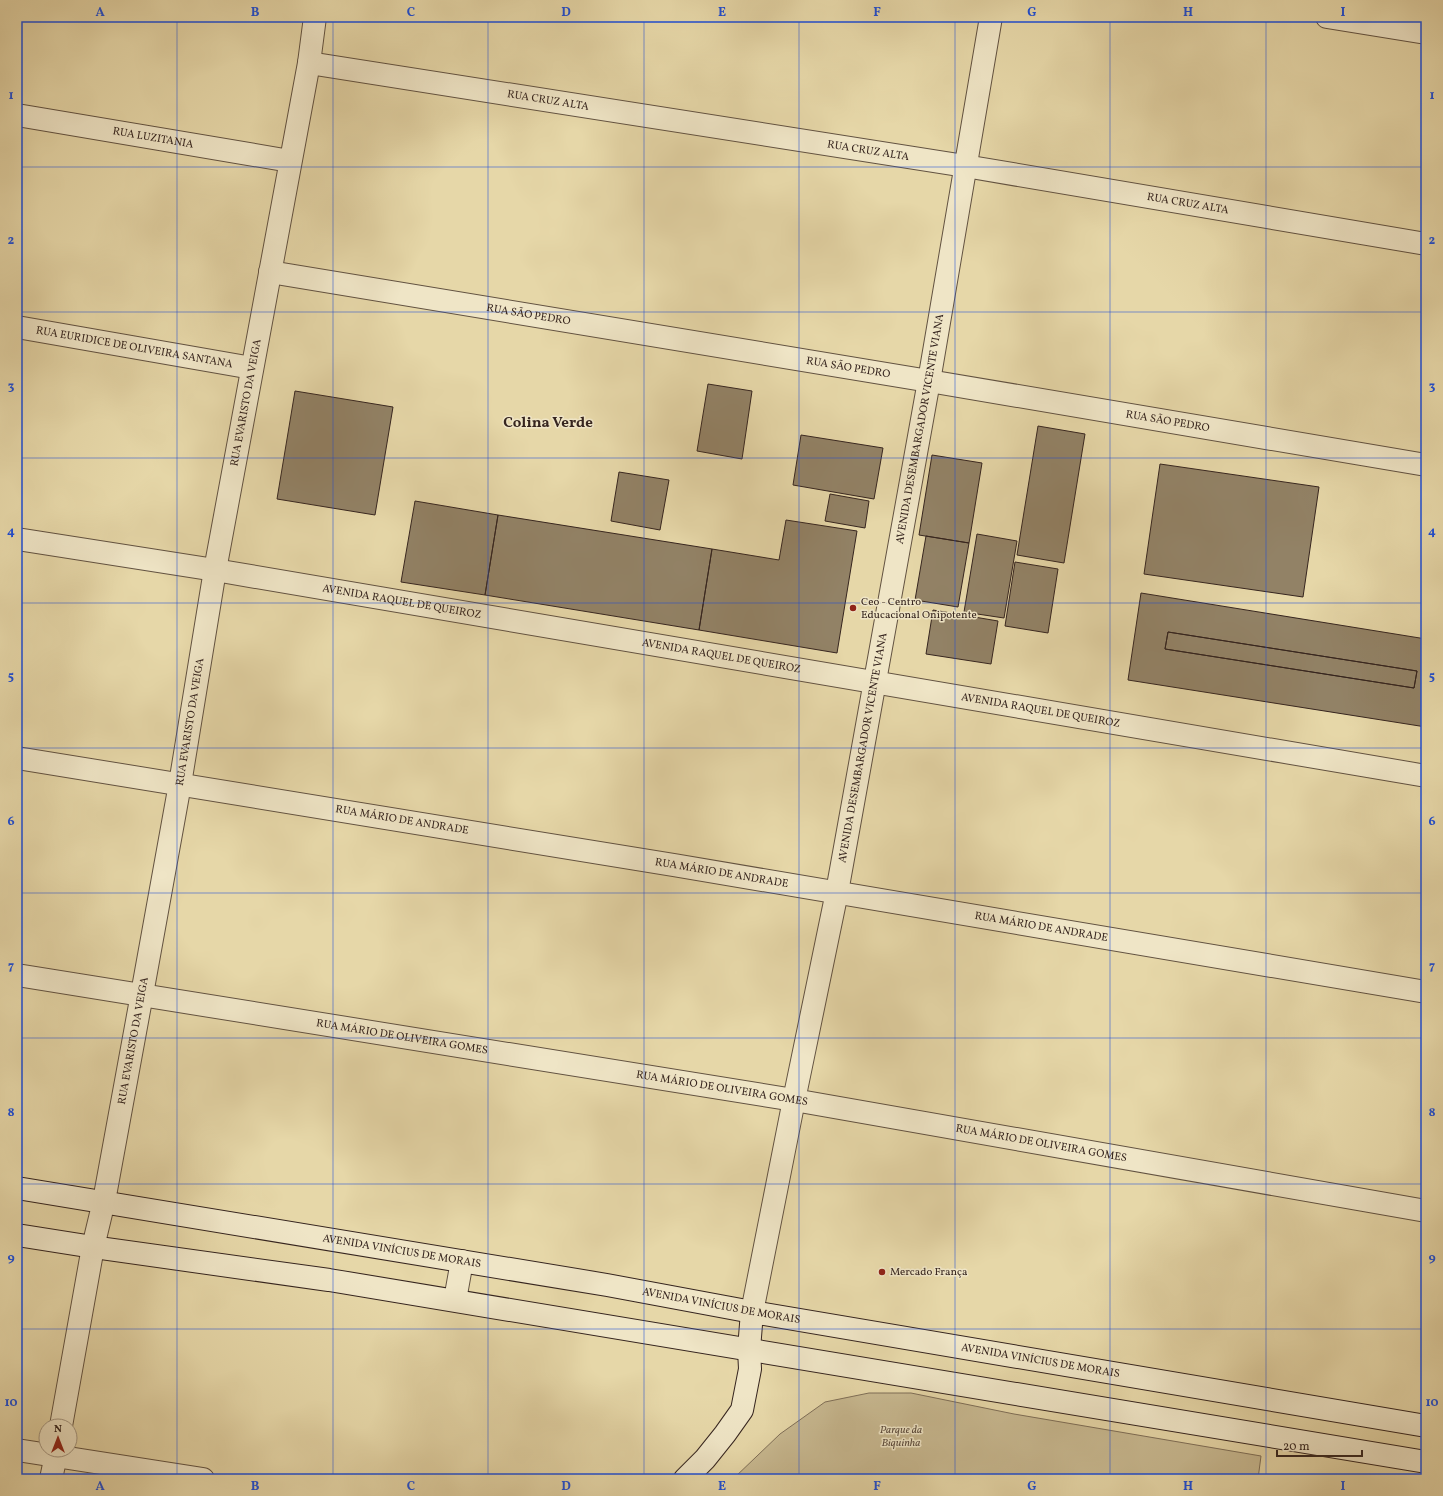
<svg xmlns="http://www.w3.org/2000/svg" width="1443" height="1496" font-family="Vollkorn,serif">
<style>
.green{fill:#c8b991;stroke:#7f6f58}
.building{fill:#928266;stroke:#36251f;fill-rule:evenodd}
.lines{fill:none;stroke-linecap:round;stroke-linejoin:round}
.street-casing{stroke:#625241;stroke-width:24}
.secondary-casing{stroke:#36251f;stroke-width:24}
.street{stroke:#efe5c6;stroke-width:22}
.secondary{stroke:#efe5c6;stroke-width:22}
.grid{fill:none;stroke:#1d4ed8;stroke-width:1;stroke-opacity:0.55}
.poi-dot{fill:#8f2418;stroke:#efe5c6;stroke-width:1.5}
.labels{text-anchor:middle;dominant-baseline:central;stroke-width:3;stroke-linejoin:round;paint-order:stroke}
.street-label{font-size:11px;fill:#36251f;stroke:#efe5c6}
.poi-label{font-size:11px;fill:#36251f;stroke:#efe5c6;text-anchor:start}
.park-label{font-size:11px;font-style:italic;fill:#5a4a3c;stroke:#efe5c6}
.district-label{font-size:15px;font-weight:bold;fill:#36251f;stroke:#efe5c6}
.neatline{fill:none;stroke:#1d4ed8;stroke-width:1.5}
.grid-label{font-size:13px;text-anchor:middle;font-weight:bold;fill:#1d4ed8}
</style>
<rect width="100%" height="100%" fill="#e6d7a8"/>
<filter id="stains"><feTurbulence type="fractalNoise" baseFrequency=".005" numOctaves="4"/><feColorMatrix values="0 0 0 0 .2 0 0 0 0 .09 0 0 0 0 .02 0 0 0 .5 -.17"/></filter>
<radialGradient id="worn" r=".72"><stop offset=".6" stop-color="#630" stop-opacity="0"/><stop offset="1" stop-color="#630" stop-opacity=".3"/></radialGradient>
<path class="green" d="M869 1393H911L1014 1414 1261 1456 1258 1479H733L780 1434 825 1402Z"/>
<path class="building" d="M708 384 752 391 742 459 697 451Z
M295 391 393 407 375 515 277 499Z
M1038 426 1085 434 1064 563 1017 555Z
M801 435 883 448 874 499 793 485Z
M932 455 982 463 969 543 919 535Z
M1160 464 1319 487 1303 597 1144 574Z
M619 472 669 480 660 530 611 521Z
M830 494 869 501 865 528 825 521Z
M415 501 498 515 485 595 401 582Z
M498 515 712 549 699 630 485 595Z
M786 520 857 531 837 653 699 630 712 549 779 560Z
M977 534 1017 541 1004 618 964 612Z
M926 536 969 543 958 607 915 600Z
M1015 562 1058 569 1048 633 1005 626Z
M1141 593 1426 639V727L1128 680ZM1168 632 1417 671 1414 688 1165 649Z
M933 610 998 621 991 664 926 654Z
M1168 632 1417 671 1414 688 1165 649Z"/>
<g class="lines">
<g class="street-casing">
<g id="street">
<path d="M1327 17 1426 33"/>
<path id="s1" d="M309 63 965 166 1426 244"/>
<path id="s2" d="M17 115 290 161"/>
<path id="s3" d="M270 272 929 381 1426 465"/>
<path id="s4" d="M17 327 252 368"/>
<path id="s5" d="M17 539 215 570 1426 776"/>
<path id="s6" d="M17 758C487 832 957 913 1426 992"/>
<path id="s7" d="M17 975 794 1100 1426 1211"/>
<path d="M455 1300 462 1261"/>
<path id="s8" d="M752 1312 794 1100 837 892 929 381 991 17"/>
<path id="s9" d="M61 1426 93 1247 104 1201 142 994 180 784 215 570 309 63 315 17"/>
<path d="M17 1450 203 1479"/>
<path d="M51 1479 57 1450"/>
</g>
</g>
<g class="secondary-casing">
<g id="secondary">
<path id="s10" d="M17 1188 607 1285 752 1312 1426 1426"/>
<path d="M17 1235 93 1247 329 1280 1426 1462"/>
<path d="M685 1479 705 1459 725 1434 742 1410 750 1369 749 1349 752 1312"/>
</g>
</g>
<use href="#street" class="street"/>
<use href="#secondary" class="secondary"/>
</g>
<path class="grid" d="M177 17V1479M333 17V1479M488 17V1479M644 17V1479M799 17V1479M955 17V1479M1110 17V1479M1266 17V1479M17 167H1426M17 312H1426M17 458H1426M17 603H1426M17 748H1426M17 893H1426M17 1038H1426M17 1184H1426M17 1329H1426"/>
<g class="poi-dot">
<circle cx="853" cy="608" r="4"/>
<circle cx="882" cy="1272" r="4"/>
</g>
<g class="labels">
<g class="street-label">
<text stroke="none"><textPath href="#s1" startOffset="242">RUA CRUZ ALTA</textPath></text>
<text stroke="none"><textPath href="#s2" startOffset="138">RUA LUZITANIA</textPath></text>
<text stroke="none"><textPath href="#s1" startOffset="566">RUA CRUZ ALTA</textPath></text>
<text stroke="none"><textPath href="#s1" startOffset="890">RUA CRUZ ALTA</textPath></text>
<text stroke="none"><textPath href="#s3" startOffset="262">RUA SÃO PEDRO</textPath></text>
<text stroke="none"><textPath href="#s4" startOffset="119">RUA EURIDICE DE OLIVEIRA SANTANA</textPath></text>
<text stroke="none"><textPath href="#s3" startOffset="586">RUA SÃO PEDRO</textPath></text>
<text stroke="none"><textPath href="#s9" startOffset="1040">RUA EVARISTO DA VEIGA</textPath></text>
<text stroke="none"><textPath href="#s3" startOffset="910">RUA SÃO PEDRO</textPath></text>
<text stroke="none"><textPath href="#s8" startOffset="899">AVENIDA DESEMBARGADOR VICENTE VIANA</textPath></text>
<text stroke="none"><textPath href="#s5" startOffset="390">AVENIDA RAQUEL DE QUEIROZ</textPath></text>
<text stroke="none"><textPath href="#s5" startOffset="714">AVENIDA RAQUEL DE QUEIROZ</textPath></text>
<text stroke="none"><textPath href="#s5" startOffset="1038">AVENIDA RAQUEL DE QUEIROZ</textPath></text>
<text stroke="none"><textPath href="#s9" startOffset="716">RUA EVARISTO DA VEIGA</textPath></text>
<text stroke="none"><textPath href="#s8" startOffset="575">AVENIDA DESEMBARGADOR VICENTE VIANA</textPath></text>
<text stroke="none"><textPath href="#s6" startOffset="390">RUA MÁRIO DE ANDRADE</textPath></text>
<text stroke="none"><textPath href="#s6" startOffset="714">RUA MÁRIO DE ANDRADE</textPath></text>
<text stroke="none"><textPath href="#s6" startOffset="1038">RUA MÁRIO DE ANDRADE</textPath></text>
<text stroke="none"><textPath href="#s7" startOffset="390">RUA MÁRIO DE OLIVEIRA GOMES</textPath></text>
<text stroke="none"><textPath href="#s9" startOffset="392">RUA EVARISTO DA VEIGA</textPath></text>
<text stroke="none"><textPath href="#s7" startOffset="714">RUA MÁRIO DE OLIVEIRA GOMES</textPath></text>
<text stroke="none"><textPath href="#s7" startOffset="1038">RUA MÁRIO DE OLIVEIRA GOMES</textPath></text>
<text stroke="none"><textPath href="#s10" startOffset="390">AVENIDA VINÍCIUS DE MORAIS</textPath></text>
<text stroke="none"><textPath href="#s10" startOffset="714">AVENIDA VINÍCIUS DE MORAIS</textPath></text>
<text stroke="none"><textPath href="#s10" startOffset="1038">AVENIDA VINÍCIUS DE MORAIS</textPath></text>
</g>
<g class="poi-label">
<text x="861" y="602">Ceo - Centro<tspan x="861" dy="13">Educacional Onipotente</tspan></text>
<text x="890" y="1272">Mercado França</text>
</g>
<g class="park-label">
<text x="901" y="1430">Parque da<tspan x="901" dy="13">Biquinha</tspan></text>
</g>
<g class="district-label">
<text x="548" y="423">Colina Verde</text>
</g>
</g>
<rect width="1443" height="1496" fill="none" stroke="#e6d7a8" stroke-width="44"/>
<g transform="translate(58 1438)"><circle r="19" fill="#efe5c6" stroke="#a59883"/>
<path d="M0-3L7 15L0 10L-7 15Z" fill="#8f2418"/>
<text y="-6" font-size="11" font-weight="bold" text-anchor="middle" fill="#36251f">N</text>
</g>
<path d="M1277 1450v6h85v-6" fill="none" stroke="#36251f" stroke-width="2"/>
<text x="1283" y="1450" font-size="12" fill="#36251f" stroke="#efe5c6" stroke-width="3" paint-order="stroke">20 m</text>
<rect x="22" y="22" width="1399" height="1452" class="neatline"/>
<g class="grid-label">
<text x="100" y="16">A</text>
<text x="255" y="16">B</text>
<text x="411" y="16">C</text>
<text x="566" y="16">D</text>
<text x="722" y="16">E</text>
<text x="877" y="16">F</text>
<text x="1032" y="16">G</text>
<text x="1188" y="16">H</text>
<text x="1343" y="16">I</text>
<text x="11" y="99">1</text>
<text x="1432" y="99">1</text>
<text x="11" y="244">2</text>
<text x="1432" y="244">2</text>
<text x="11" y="390">3</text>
<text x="1432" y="390">3</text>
<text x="11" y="535">4</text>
<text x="1432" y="535">4</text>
<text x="11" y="680">5</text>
<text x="1432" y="680">5</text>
<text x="11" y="825">6</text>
<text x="1432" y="825">6</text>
<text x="11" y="970">7</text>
<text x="1432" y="970">7</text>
<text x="11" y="1116">8</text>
<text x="1432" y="1116">8</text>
<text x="11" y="1261">9</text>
<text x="1432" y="1261">9</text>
<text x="11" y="1406">10</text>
<text x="1432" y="1406">10</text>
<text x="100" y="1490">A</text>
<text x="255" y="1490">B</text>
<text x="411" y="1490">C</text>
<text x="566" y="1490">D</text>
<text x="722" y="1490">E</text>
<text x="877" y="1490">F</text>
<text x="1032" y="1490">G</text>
<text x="1188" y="1490">H</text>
<text x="1343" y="1490">I</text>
</g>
<rect width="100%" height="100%" filter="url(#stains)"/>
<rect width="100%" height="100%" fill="url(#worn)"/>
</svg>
